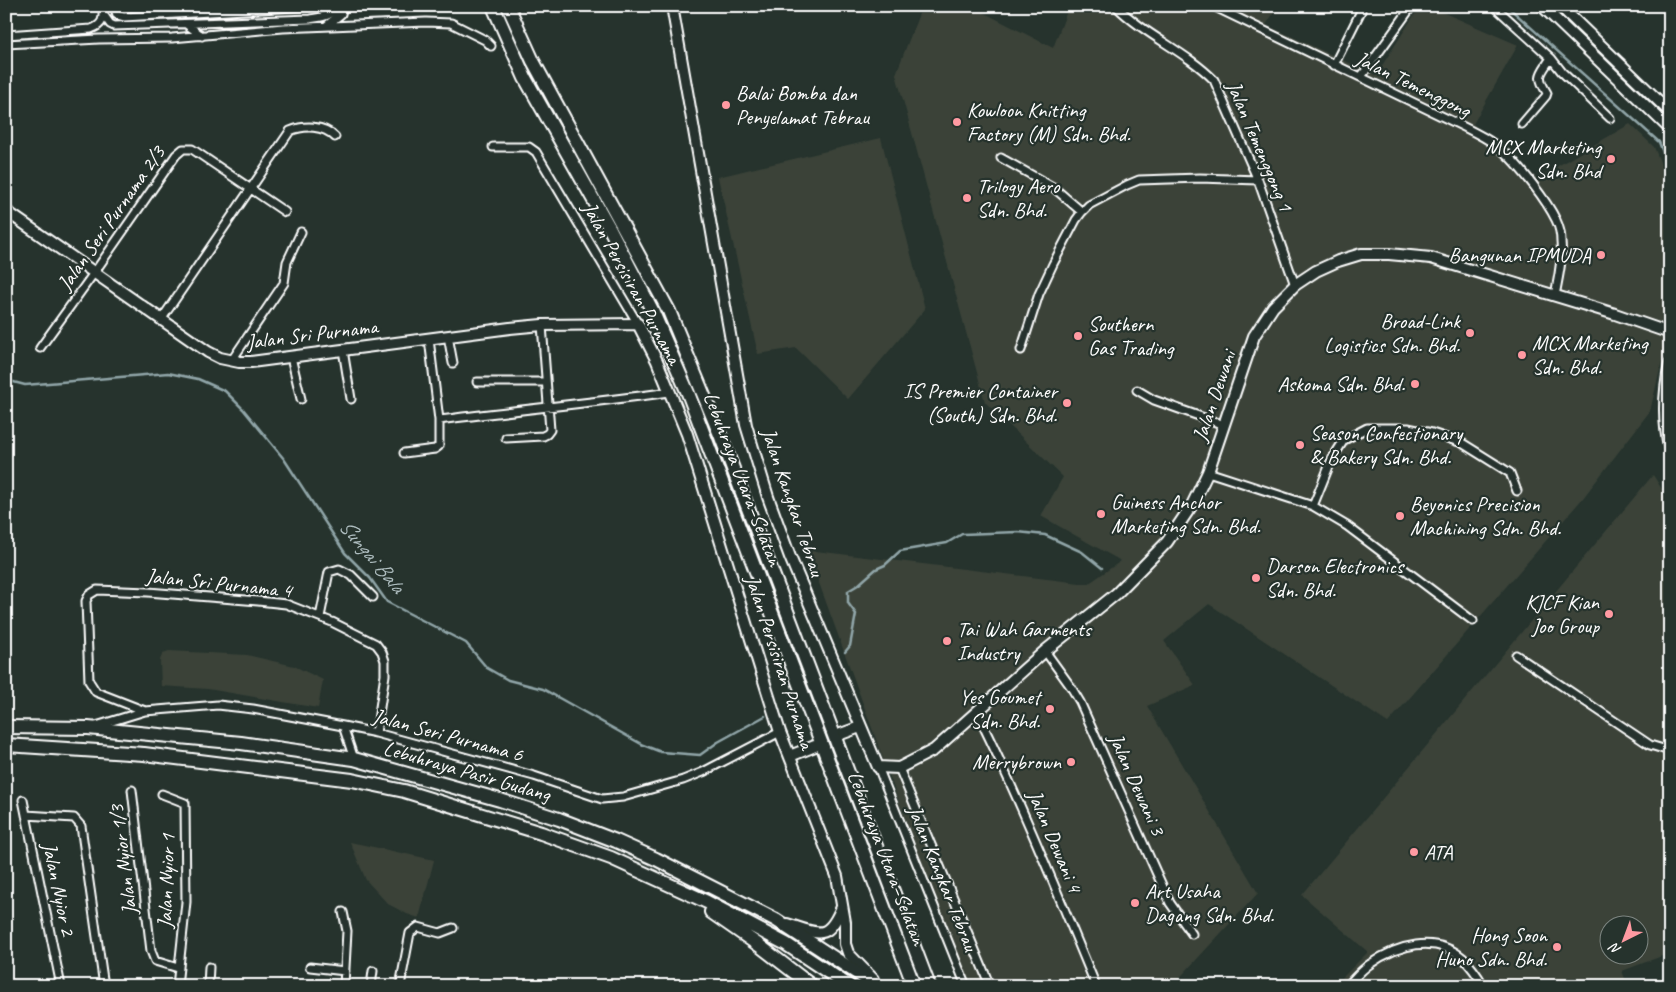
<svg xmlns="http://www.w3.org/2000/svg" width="1676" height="992" font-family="Caveat,sans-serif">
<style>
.built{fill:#3b4339;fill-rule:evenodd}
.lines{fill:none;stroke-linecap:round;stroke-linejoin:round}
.stream{stroke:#91a6a9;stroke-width:2.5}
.street-casing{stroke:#fff;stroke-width:11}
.secondary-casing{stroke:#fff;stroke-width:14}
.primary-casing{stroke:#fff;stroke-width:14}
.highway-casing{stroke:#fff;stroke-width:16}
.street{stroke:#26332d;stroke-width:7}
.secondary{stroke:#26332d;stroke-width:10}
.primary{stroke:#26332d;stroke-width:10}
.highway{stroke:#26332d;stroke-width:12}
.poi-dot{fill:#ff9aa2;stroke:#26332d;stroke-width:2}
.labels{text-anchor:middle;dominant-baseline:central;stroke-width:4.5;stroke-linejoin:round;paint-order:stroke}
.street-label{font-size:21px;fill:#fff;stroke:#26332d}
.poi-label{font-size:21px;fill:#fff;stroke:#26332d;text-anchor:start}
.water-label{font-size:22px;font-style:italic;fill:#adbcbe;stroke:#26332d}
</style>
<rect width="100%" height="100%" fill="#26332d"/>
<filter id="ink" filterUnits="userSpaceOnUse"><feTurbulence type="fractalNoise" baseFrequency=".02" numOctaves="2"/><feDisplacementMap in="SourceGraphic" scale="10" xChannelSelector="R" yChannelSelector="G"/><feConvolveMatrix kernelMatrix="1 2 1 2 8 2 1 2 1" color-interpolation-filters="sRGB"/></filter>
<g filter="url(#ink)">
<path class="built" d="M6 6H79L75 8 6 10Z
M922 6H971L1053 48 1069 6H1278L1266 25 1376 75 1420 6H1428L1518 45 1473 124 1537 178 1630 124 1654 147 1670 187V328L1650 411 1583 498 1388 723 1209 604 1164 641 1195 685 1147 706 1258 893 1172 986H966L807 550 1088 584 1121 561 1041 516 1063 477 985 402 896 74Z
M881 138 925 309 848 399 796 348 758 354 718 177Z
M1653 475 1670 502V953L1622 971 1628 986H1334L1368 952 1302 895ZM1608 924H1638V954H1608Z
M169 651 247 655 294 666 323 680 318 708 208 689 161 686 160 660 163 653Z
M350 842 434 860 419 918 407 914 388 904 366 880Z"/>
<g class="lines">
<path class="stream" d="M1507 6 1659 142 1670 170
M6 380 25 385 168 373 198 379 225 391 243 409 284 459 345 553 370 578 387 602 466 643 487 668 508 680 543 689 643 745 661 752 700 755 718 742 765 716
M845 652 850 646 856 614 848 603V591L858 585 876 569 885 565 900 551 947 543 962 534 1018 532 1045 535 1082 552 1102 568"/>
<g class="street-casing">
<path id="street" d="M114 6 117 15 124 17 311 6
M1116 6C1145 35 1185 51 1214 80L1258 180 1295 285
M1213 6 1458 124C1474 132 1491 140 1504 152 1520 166 1547 201 1556 220 1559 226 1561 235 1561 242 1563 260 1558 278 1555 296
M1494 6 1551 58 1562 72 1610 118
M103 14 110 24 114 26 310 19C321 17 333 16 338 6
M186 24 202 36
M326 26 341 14 343 6
M6 35 91 29C103 25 104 19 103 6
M6 44 99 39 172 38 283 28 426 22 451 23 485 40 491 46
M1334 65 1361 11
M1361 77 1412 6
M1522 124 1546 96 1547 93C1536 75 1540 75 1551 58
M493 147H529L536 152 638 324
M1001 158 1053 187 1082 212
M161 320 290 131C304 125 324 125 335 137
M448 336 453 363
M40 348 94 273 176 155 183 149H192L285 212
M343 350 351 399
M1021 350 1039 294 1053 264 1076 220 1082 212 1089 205 1127 185 1139 180 1200 178 1258 180
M291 357 301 399
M232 360 284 283 287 262 301 232
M477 382H546
M1137 390 1154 400 1224 425
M439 420C516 410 592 403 669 392
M506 438 543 436 547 434 550 430 542 325
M404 453 435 449 439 446V420L429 339
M1208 472 1313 506 1347 526 1473 621
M1313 506 1332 459 1344 440 1367 428H1408L1432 433 1462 443 1510 473 1517 491
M320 617 329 572 339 569 351 575 373 597
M1045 651 1071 687 1080 702 1170 903 1192 934
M1516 655 1650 745 1670 751
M977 713C1021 802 1058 894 1096 986
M96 726 145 711
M343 726 354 759
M376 733 385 675V661L382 652 376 644 332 622 286 604 258 601 148 592 97 590 89 595 86 601 89 681 96 692 109 697 145 711 218 705 253 709 343 726 376 733 534 776 602 799 623 797 683 780 703 772 780 732
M878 767 966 986
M899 768 990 986
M132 790 151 951 155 961 178 968
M162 794 185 803 186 902 177 986
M23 800 61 986
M26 815 74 818 81 826 104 986
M343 912 347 931 344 986
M310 967 345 971
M208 986 209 967
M371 986 373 971
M400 986 410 933 418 927 440 933 453 928
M1347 986C1354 979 1361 970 1370 964 1397 945 1435 934 1463 958 1471 966 1478 976 1484 986"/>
</g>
<g class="secondary-casing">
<path id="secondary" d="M672 6 746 425 768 497 790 557 878 767 899 768 934 750 1045 651 1116 594 1167 542 1192 505 1208 472 1254 336 1273 307 1295 285 1316 271 1338 261 1361 254H1389L1431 258 1615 314 1670 333
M6 211 208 352 220 358 239 362H251L510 328 542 325 638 324 657 361 687 434 780 732 837 876 845 922V944L848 953 873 979
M841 734 860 727
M790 756 815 746
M787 924C818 933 827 943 842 907"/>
</g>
<g class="primary-casing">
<path id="primary" d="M1542 6 1670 129
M1560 6 1670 112
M1670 364C1664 392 1663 423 1670 451"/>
</g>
<g class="highway-casing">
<path id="highway" d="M493 6 525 78 610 229 652 310 688 393 914 986
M508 6 533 61 669 311 721 437 929 986
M6 727 88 728 241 743 354 759 500 800 559 819 616 841 656 859 776 920 877 986
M6 745 144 754 352 780 404 791 541 833 611 858 707 902 786 944 849 986
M711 912 760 946 812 986"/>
</g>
<use href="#street" class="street"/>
<use href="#secondary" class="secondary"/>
<use href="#primary" class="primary"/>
<use href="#highway" class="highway"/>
</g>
</g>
<g class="poi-dot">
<circle cx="726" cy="105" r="5"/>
<circle cx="957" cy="122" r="5"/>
<circle cx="1611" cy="159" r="5"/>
<circle cx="967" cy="198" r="5"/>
<circle cx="1601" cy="255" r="5"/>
<circle cx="1470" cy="333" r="5"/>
<circle cx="1078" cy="336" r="5"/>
<circle cx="1522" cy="355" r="5"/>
<circle cx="1415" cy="384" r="5"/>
<circle cx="1067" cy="403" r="5"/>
<circle cx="1300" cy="445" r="5"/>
<circle cx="1101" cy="514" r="5"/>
<circle cx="1400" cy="516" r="5"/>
<circle cx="1256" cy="578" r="5"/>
<circle cx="1609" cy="614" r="5"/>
<circle cx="947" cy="641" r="5"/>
<circle cx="1050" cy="709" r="5"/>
<circle cx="1071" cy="762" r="5"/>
<circle cx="1414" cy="852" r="5"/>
<circle cx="1135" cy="903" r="5"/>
<circle cx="1557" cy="947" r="5"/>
</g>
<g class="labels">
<g class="street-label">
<text transform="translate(1413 84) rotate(26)">Jalan Temenggong</text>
<text transform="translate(1260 146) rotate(67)">Jalan Temenggong 1</text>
<text transform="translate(111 218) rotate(-55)">Jalan Seri Purnama 2/3</text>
<text transform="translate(632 283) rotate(61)">Jalan Persisiran Purnama</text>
<text transform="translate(312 334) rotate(-7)">Jalan Sri Purnama</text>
<text transform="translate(1214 396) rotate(-71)">Jalan Dewani</text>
<text transform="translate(743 479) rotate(69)">Lebuhraya Utara–Selatan</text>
<text transform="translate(793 502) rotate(71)">Jalan Kangkar Tebrau</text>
<text transform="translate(219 583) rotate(6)">Jalan Sri Purnama 4</text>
<text transform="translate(780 662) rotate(72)">Jalan Persisiran Purnama</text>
<text transform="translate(448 735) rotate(15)">Jalan Seri Purnama 6</text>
<text transform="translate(467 771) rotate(16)">Lebuhraya Pasir Gudang</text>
<text transform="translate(1137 784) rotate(66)">Jalan Dewani 3</text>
<text transform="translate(1055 841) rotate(67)">Jalan Dewani 4</text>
<text transform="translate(887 858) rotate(69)">Lebuhraya Utara–Selatan</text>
<text transform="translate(123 860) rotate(-97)">Jalan Nyior 1/3</text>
<text transform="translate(943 878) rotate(68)">Jalan Kangkar Tebrau</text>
<text transform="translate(166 881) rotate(-88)">Jalan Nyior 1</text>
<text transform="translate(59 889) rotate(78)">Jalan Nyior 2</text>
</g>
<g class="poi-label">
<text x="736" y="93">Balai Bomba dan<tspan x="736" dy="24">Penyelamat Tebrau</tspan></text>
<text x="967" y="110">Kowloon Knitting<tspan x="967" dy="24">Factory (M) Sdn. Bhd.</tspan></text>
<text x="1601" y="147" text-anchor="end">MCX Marketing<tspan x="1601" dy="24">Sdn. Bhd</tspan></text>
<text x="977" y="186">Trilogy Aero<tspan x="977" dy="24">Sdn. Bhd.</tspan></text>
<text x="1591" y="255" text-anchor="end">Bangunan IPMUDA</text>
<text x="1460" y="321" text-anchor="end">Broad-Link<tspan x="1460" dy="24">Logistics Sdn. Bhd.</tspan></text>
<text x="1088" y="324">Southern<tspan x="1088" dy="24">Gas Trading</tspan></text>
<text x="1532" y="343">MCX Marketing<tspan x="1532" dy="24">Sdn. Bhd.</tspan></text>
<text x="1405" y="384" text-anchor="end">Askoma Sdn. Bhd.</text>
<text x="1057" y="391" text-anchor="end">IS Premier Container<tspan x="1057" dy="24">(South) Sdn. Bhd.</tspan></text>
<text x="1310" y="433">Season Confectionary<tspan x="1310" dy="24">&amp; Bakery Sdn. Bhd.</tspan></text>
<text x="1111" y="502">Guiness Anchor<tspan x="1111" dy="24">Marketing Sdn. Bhd.</tspan></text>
<text x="1410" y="504">Beyonics Precision<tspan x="1410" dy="24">Machining Sdn. Bhd.</tspan></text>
<text x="1266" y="566">Darson Electronics<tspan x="1266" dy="24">Sdn. Bhd.</tspan></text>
<text x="1599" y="602" text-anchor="end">KJCF Kian<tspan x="1599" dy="24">Joo Group</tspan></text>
<text x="957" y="629">Tai Wah Garments<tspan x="957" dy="24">Industry</tspan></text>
<text x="1040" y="697" text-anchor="end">Yes Goumet<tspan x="1040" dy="24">Sdn. Bhd.</tspan></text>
<text x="1061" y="762" text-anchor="end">Merrybrown</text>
<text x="1424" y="852">ATA</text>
<text x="1145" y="891">Art Usaha<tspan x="1145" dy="24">Dagang Sdn. Bhd.</tspan></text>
<text x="1547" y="935" text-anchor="end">Hong Soon<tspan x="1547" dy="24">Huno Sdn. Bhd.</tspan></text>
</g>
<g class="water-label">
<text transform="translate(372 556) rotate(50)">Sungai Bala</text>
</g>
</g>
<rect width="1676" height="992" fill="none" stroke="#26332d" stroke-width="25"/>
<rect x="12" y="12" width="1651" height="967" fill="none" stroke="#fff" stroke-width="2" filter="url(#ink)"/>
<g transform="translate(1624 940) rotate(222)"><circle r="24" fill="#26332d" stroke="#7d8581"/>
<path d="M0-4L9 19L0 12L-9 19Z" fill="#ff9aa2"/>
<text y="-8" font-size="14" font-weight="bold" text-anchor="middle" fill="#ffffff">N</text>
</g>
</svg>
